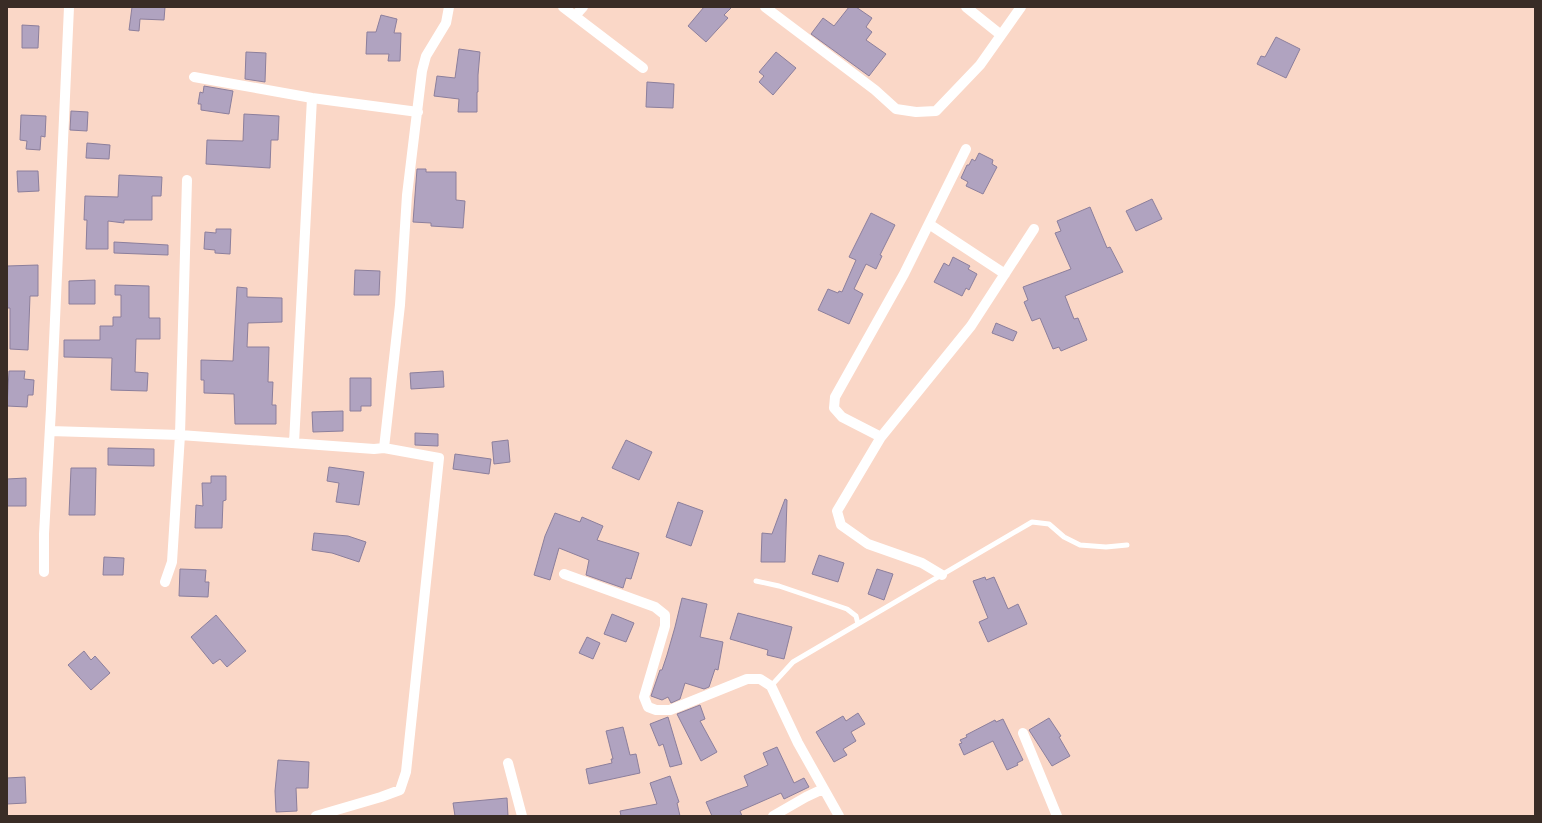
<svg xmlns="http://www.w3.org/2000/svg" width="1542" height="823" font-family="'Varela Round',sans-serif">
<style>
.building{fill:#b0a3c0;stroke:#8c7f9c}
.lines{fill:none;stroke-linecap:round;stroke-linejoin:round}
.service{stroke:#fff;stroke-width:5}
.minor{stroke:#fff;stroke-width:10}
</style>
<rect width="100%" height="100%" fill="#fad7c7"/>
<path class="building" d="M132 7H165L164 20 140 19 139 31 129 30Z
M704 7H732L724 15 728 18 706 42 688 26Z
M849 7H856L872 18 866 27 872 32 866 40 886 54 869 76 811 34 823 18 834 26Z
M381 15 397 19 394 33H401L400 61H388L389 54H366L367 32H376Z
M22 25 39 26 38 48H22Z
M1276 37 1300 49 1286 78 1257 64 1261 56 1265 57Z
M459 49 480 52 478 75V92H477V112H458L459 99 434 96 437 76 455 78Z
M246 52 266 53 265 82 245 79Z
M776 52 796 68 773 95 759 82 764 76 759 72Z
M647 82 674 84 673 108 646 107Z
M204 86 233 91 229 114 201 110V104H198L200 92 203 93Z
M71 111 88 112 87 131 70 130Z
M244 114 279 116 278 140H271L270 168 206 164 207 140 243 141Z
M21 115 46 116 45 137 41 136 40 150 26 149 27 141 20 140Z
M87 143 110 145 109 159 86 158Z
M979 153 993 160 992 164 997 167 983 194 966 186 968 182 961 178 967 165H969L972 159 975 161Z
M417 169H426V172H456V200L465 201 463 228 431 226V223L413 222Z
M17 171H38L39 191 18 192Z
M119 175 162 177 161 196H152V220H124V223L108 221V249H86L87 220H84L85 196 118 197Z
M1152 199 1162 219 1136 231 1126 211Z
M1090 207 1107 248 1110 247 1123 272 1065 296 1074 319 1078 318 1087 340 1061 351 1059 347 1053 349 1040 318 1032 321 1024 302 1028 300 1023 287 1071 269 1055 233 1061 231 1057 221Z
M871 213 895 225 880 255 882 256 876 269 866 264 854 289 863 294 849 324 818 310 828 289 838 293 839 291 842 292 856 260 849 257Z
M216 229H231L230 254 215 253V250L204 249 205 232 216 233Z
M114 242 168 245V255L114 253Z
M953 257 970 266 968 269 977 274 969 290 966 288 962 296 934 282 944 263 949 266Z
M38 265V296H30L28 350 10 349V308H7V266Z
M355 270 380 271 379 295H354Z
M95 280V304H69V281Z
M115 285 149 286V318H160V339H136L135 372 148 373 147 391 111 390 112 358 64 357V340H100V326H113V317H121V295H115Z
M237 287 247 288V297L282 298V322L248 323 247 347H269L268 382H273L272 405H276V424H235L234 394 204 393V380H201V360L233 361Z
M996 323 1017 332 1013 341 992 333Z
M9 371H25L24 379 34 380 33 395H28L27 407 7 406Z
M443 371 444 387 411 389 410 373Z
M350 378H371V406H361V411H350Z
M343 411V431L313 432 312 412Z
M415 433 438 434V446L415 445Z
M508 440 510 462 494 464 492 442Z
M626 440 652 452 639 480 612 468Z
M108 448 154 449V466L108 465Z
M455 454 491 459 489 474 453 469Z
M329 467 364 472 359 505 336 502 339 483 327 481Z
M71 468H96L95 515H69Z
M211 476H226V500L223 501 222 528H195L196 505 203 506 202 483H211Z
M26 478V506H7V479Z
M785 499 787 500 785 562H761L762 533 772 534Z
M678 502 703 511 691 546 666 537Z
M555 513 580 522 582 517 603 526 597 540 639 553 631 579 626 578 623 588 586 575 589 560 559 548 550 580 534 575 545 536Z
M314 533 348 536 366 542 359 562 332 553 312 550Z
M819 555 844 563 838 582 812 574Z
M104 557 124 558 123 575H103Z
M180 569 206 570 205 582H209L208 597 179 596Z
M877 569 893 574 884 600 868 594Z
M985 577 986 580 994 577 1008 609 1018 604 1027 624 988 642 979 622 988 618 973 581Z
M682 598 707 604 700 637 723 642 718 670 715 669 709 687 704 689 685 683 680 699 671 703 668 697 662 700 651 696 660 670H662L667 655 675 627Z
M738 613 792 627 784 659 767 655 768 650 730 639Z
M612 614 634 623 626 642 604 634Z
M216 615 246 651 227 667 220 659 213 664 191 637Z
M587 637 600 643 593 659 579 653Z
M84 651 91 660 95 656 110 673 91 690 68 665Z
M700 705 705 719 700 721 717 752 701 761 677 714Z
M858 713 865 724 851 732 856 741 843 749 847 755 834 762 816 732 843 716 846 721Z
M668 717 682 764 670 767 663 744 659 746 650 724Z
M1049 718 1061 736 1059 737 1070 756 1052 766 1029 730Z
M1003 719 1023 760 1017 763 1018 765 1007 770 993 741 964 755 959 744 962 743 960 740 967 737 966 735 995 720 996 722Z
M623 727 630 755 636 754 640 773 589 784 586 769 612 763 611 759H613L606 731Z
M777 747 794 783 804 778 809 787 784 799 781 793 740 811 742 816H712L706 802 748 786 744 776 768 765 763 753Z
M278 760 309 762 308 788H296L297 811 276 812 275 791Z
M670 776 679 802 677 803 680 816H621L620 811 657 804 650 783Z
M25 777 26 803 7 804V778Z
M507 798 508 816H455L453 803Z"/>
<g class="lines">
<path class="service" d="M756 581 779 586 847 609 856 616 858 624
M771 686 793 662 1032 522 1049 524 1064 537 1080 545 1106 547 1127 545"/>
<path class="minor" d="M563 7 643 68
M765 7 875 90 896 109 916 112 936 111 980 65 1021 7
M966 7 1001 35
M575 16 583 7
M194 77 312 98 418 112
M929 224 1005 274
M50 431 180 435 374 449 384 448 400 305 407 195 422 71 426 56 446 23 449 7
M881 437 842 417 834 408 835 397 904 274 966 149
M294 443 312 98
M44 572V534L51 409 69 7
M564 574 655 607 665 615V626L644 697 648 707 656 710H670L747 679H760L771 686 798 743 839 816
M942 575 922 563 868 544 841 525 837 511 881 437 971 326 1034 229
M165 582 172 562 180 435 187 180
M1023 733 1057 816
M508 763 522 816
M316 816 381 797 400 790 406 772 439 458 384 448
M773 816 806 797 823 789"/>
</g>
<rect width="1542" height="823" fill="none" stroke="#392c26" stroke-width="16"/>
</svg>
